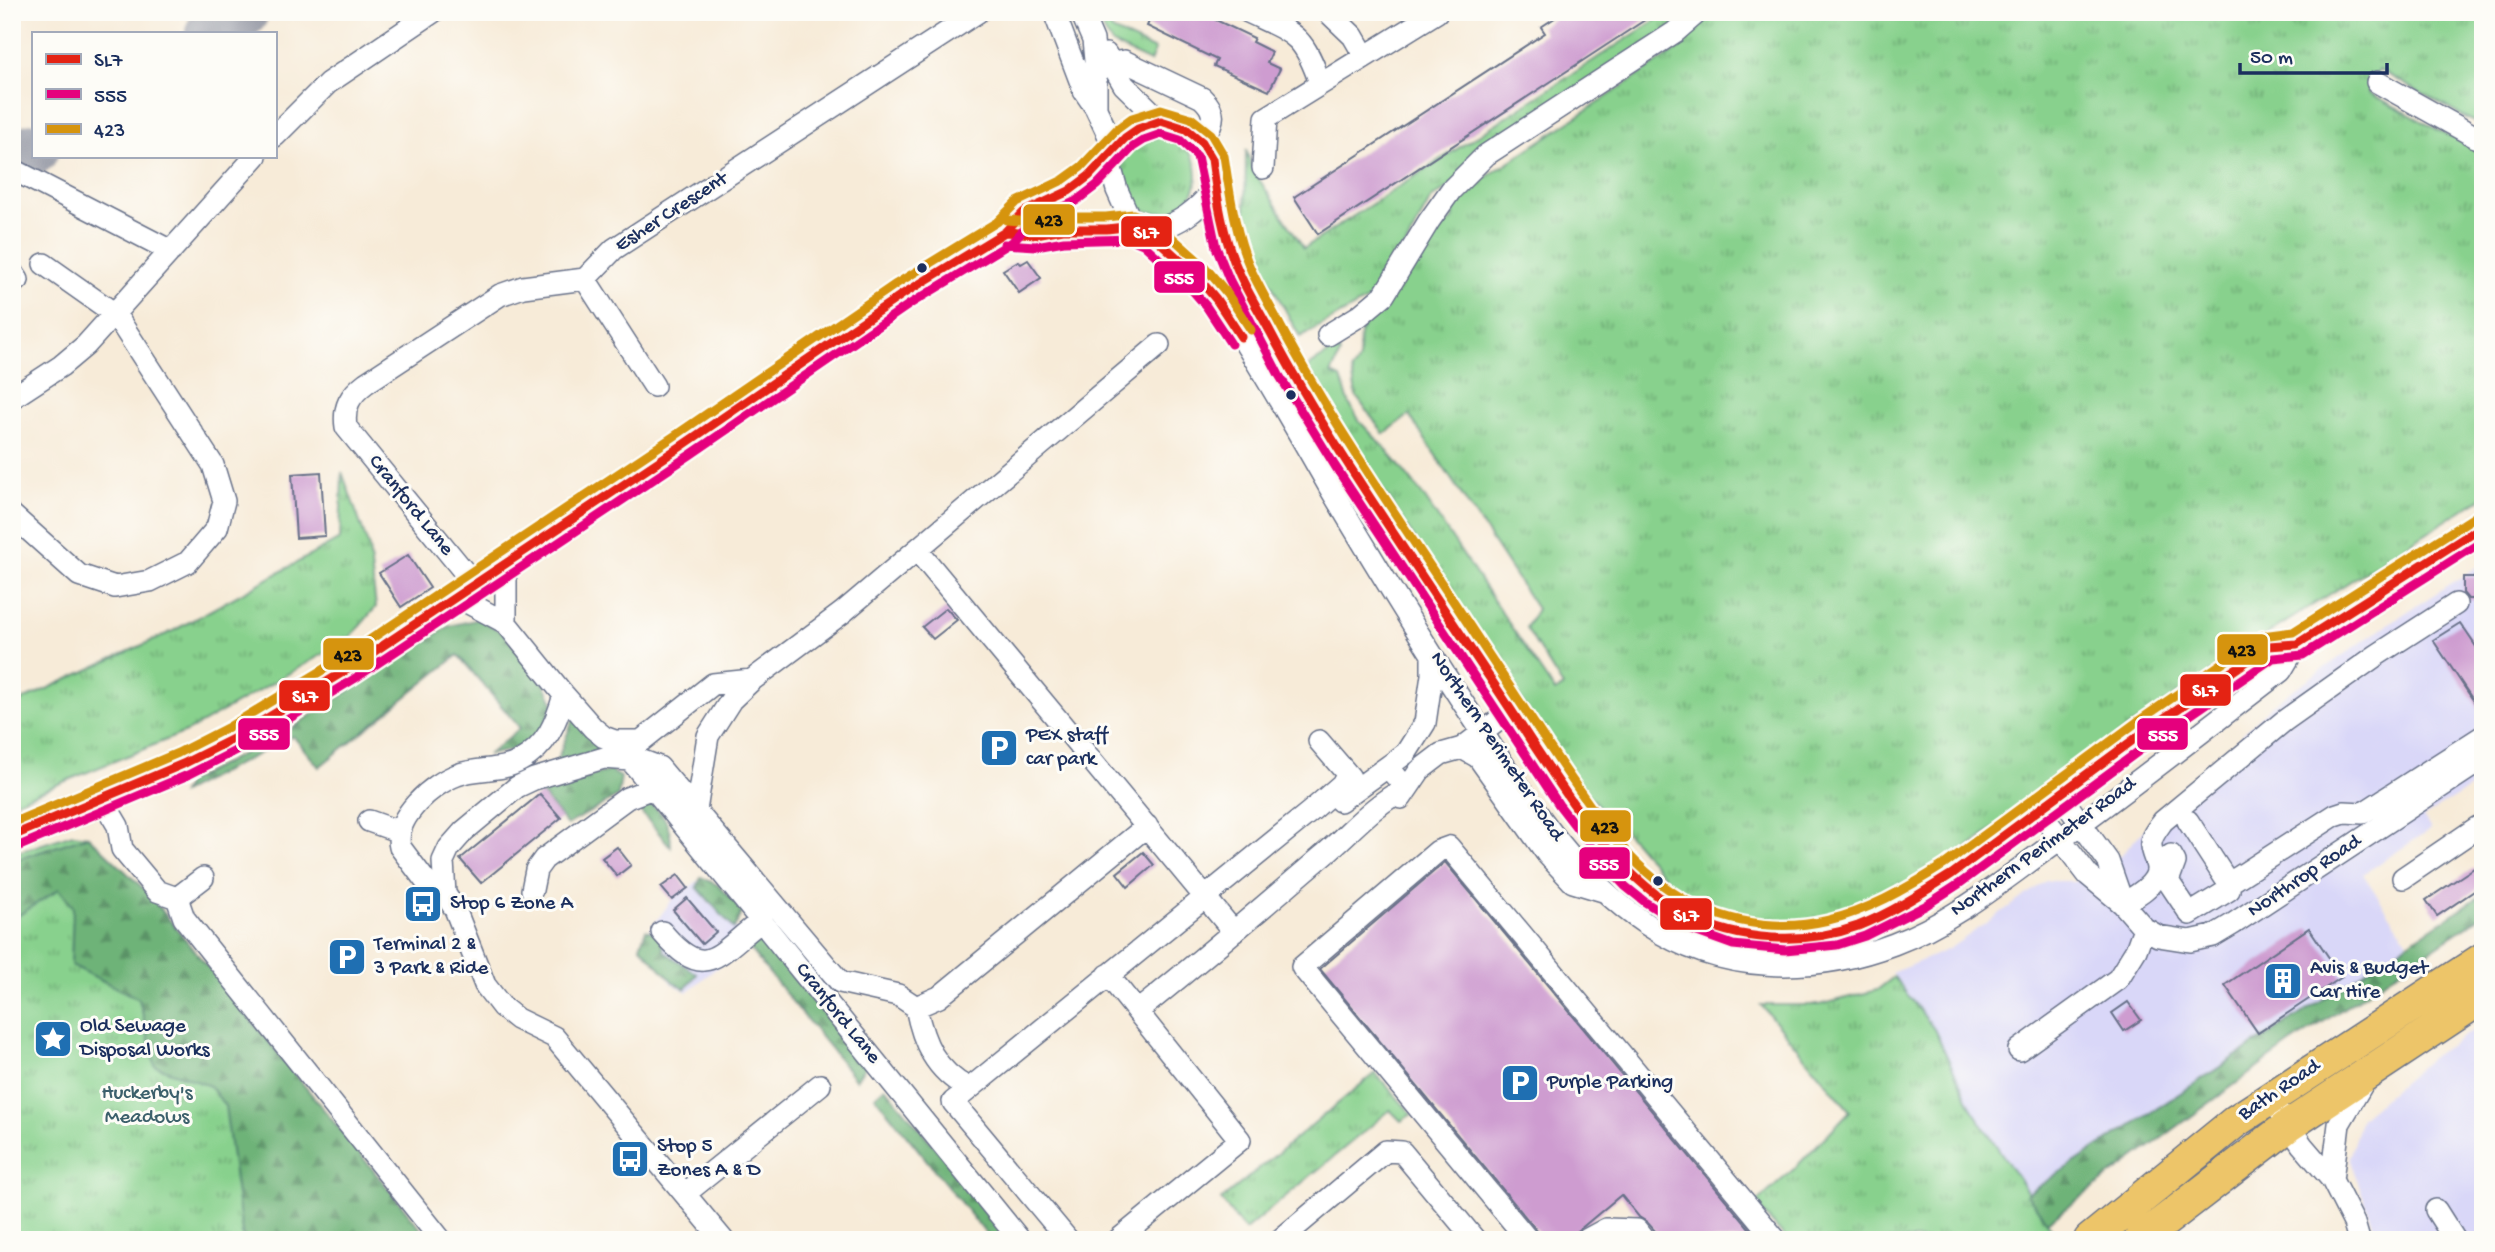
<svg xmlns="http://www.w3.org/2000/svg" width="2495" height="1252" font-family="'Gochi Hand',sans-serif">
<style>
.built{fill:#d9d7f8}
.grass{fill:url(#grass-tufts);stroke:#528076;stroke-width:2}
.forest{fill:url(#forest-firs);stroke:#44716b;stroke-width:2}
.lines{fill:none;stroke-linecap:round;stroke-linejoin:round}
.taxiway{stroke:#898d9b;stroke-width:52}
.building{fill:#ce9cd0}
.minor-casing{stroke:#687189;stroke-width:24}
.highway-casing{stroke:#687189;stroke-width:35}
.minor{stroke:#fff;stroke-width:21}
.highway{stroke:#edc569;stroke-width:32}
.bus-1-casing{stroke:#fdfcf7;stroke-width:14}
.bus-2-casing{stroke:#fdfcf7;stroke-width:14}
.bus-3-casing{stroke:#fdfcf7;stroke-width:14}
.bus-1{stroke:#e42313;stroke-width:9}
.bus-2{stroke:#e5007d;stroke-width:9}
.bus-3{stroke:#d6940e;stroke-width:9}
.bus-dot{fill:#1b2f5e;stroke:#fdfcf7;stroke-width:2.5}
.labels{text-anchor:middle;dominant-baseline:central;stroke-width:6;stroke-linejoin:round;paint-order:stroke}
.street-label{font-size:21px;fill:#1b2f5e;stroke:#fdfcf7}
.poi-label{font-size:21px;fill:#1b2f5e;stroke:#fdfcf7;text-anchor:start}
.park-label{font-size:21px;fill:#3c606c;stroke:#fdfcf7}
.line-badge{stroke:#fdfcf7;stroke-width:2.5}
.badge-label{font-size:19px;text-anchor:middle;font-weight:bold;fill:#fff}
.pale-badge-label{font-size:19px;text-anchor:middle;font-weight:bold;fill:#111}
</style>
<defs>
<pattern id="grass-tufts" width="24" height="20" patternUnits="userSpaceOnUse" patternTransform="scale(1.75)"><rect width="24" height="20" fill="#88d18d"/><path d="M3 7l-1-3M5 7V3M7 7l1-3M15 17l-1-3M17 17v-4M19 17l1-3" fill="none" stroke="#6eaa76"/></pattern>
<pattern id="forest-firs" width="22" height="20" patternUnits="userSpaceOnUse" patternTransform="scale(1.75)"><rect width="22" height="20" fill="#6eb378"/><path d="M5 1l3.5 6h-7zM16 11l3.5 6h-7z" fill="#5a9266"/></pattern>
</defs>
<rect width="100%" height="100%" fill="#fdfcf7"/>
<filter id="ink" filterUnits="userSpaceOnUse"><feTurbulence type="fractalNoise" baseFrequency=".0143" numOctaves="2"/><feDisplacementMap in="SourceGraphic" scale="14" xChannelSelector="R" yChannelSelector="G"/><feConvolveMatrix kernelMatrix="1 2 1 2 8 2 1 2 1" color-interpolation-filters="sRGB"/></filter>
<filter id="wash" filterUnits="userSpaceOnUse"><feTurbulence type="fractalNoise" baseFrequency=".00686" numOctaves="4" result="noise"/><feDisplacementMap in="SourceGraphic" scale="28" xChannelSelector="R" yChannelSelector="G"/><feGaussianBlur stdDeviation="1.57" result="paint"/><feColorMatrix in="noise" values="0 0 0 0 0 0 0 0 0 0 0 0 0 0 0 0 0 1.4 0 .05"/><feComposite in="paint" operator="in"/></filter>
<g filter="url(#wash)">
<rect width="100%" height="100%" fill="#f7ebd8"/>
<path class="built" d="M2483 563V780L2423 817 2431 829 2363 874 2408 942 2027 1194 1972 1109 1934 1029 1892 973 1949 949 2046 881H2082L2121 855 2151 822 2226 759 2244 732 2274 703 2388 624Z
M699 880 747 943 687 992 671 983 643 939 672 900Z
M2483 1024V1240H2379L2349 1158 2361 1118 2433 1056Z"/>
<path class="grass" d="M1668 12H1697L1669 42 1431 199 1380 293 1300 337 1251 247 1245 212 1246 150 1253 170 1304 248Z
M1713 12H2483V127L2379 70 2368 92 2483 154V497L2275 629 2121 733 1971 846 1908 885 1880 901 1827 920 1777 924 1752 921 1729 915 1678 893 1634 841 1574 781 1306 374 1310 365 1328 354 1324 346 1334 340 1340 354 1331 374 1341 378 1350 405 1361 423 1386 449 1422 494 1555 692 1563 687 1526 628 1537 609 1409 415 1384 434 1356 396 1352 370C1364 360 1357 348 1360 335 1363 323 1415 244 1425 236 1432 229 1444 225 1453 220L1454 214 1450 212 1470 188 1677 50Z
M1103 13 1112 30 1155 50 1150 62 1112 44 1096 17Z
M1121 175a38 38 0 1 1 76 0a38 38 0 1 1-76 0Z
M342 472 369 548 376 607 349 639 188 731 12 803V705L173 631 340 539Z
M73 834 88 836 430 1240H12V854Z
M1894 977 1934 1029 1972 1109 2051 1228 2036 1240H1787L1755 1204 1795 1168 1850 1111 1761 1005H1819L1877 990Z
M1375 1073 1412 1114 1401 1121 1390 1110 1245 1230 1221 1200Z"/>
<path class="forest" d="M479 619 503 633 545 685 554 704 538 736 515 749 488 755 520 728 458 655 319 767 293 736 182 793 188 782 290 729 449 626Z
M574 717 604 749 556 763Z
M610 771 621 777 618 796 567 825 537 788Z
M637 801C662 804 671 824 671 847L634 804Z
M88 836 146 891 430 1240H243L225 1106 210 1086 155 1066 139 999 71 965 73 907 59 889 16 917 12 911V861Z
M701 877 718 885 743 911 734 929 697 887Z
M2483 894V915L2290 1044 2047 1222 2027 1194Z
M646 930 658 933 665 952 697 974 685 989 673 982 640 946Z
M750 941 764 942 866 1065 856 1080 747 946Z
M885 1087 1012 1240H991L875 1096Z"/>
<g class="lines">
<path class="taxiway" d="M211 33 243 12
M12 163 33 149"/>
</g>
<g id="blocks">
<path class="building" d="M1153 12H1199L1254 38 1252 42 1272 52 1267 63 1280 69 1269 91 1214 66 1217 60 1147 26Z
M1564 12H1657L1318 234 1294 197 1545 33 1541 27Z
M1028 260 1041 278 1019 293 1003 270 1018 261 1021 264Z
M321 472 325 536 296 538 292 474Z
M408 555 430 588 401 607 379 573Z
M2463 577H2483V599H2468L2463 593Z
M946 608 957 620 933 639 922 627Z
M2460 623 2483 657 2477 663 2483 672V715L2433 640Z
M540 794 561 818 481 883 460 859Z
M617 847 631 865 617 876 602 858Z
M1143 852 1154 865 1128 887 1117 873Z
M1445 862 1759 1240H1658L1656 1232 1647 1222 1639 1217 1621 1195 1567 1240H1541L1538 1232 1320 969Z
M2483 862V885L2437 916 2426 900Z
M678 875 688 888 672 900 661 887Z
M687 898 716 932 702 944 673 910Z
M2309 928 2342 977 2258 1033 2225 985Z
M2128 1002 2141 1020 2124 1031 2112 1013Z"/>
</g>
</g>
<g filter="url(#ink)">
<use href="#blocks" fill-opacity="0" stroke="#687189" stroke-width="2"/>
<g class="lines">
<g class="minor-casing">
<path id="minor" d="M1054 12 1084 91 1095 107
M1081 12 1093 40 1096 71V109L1115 149
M1248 12C1294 34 1303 33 1320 83
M1328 12 1353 36 1364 55
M1106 54 1124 85 1161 121
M1096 71 1112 63 1124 61 1202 98C1220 115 1211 123 1202 142
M2377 82 2483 141
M275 136 328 83 433 12
M1108 158 1117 190 1133 226C1174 242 1203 281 1228 316 1264 372 1297 430 1330 488 1378 569 1427 649 1479 727 1526 799 1573 875 1646 924 1720 974 1812 975 1894 944 1950 923 1997 885 2045 850 2125 792 2203 731 2281 671L2297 644 2483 526
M1263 168 1266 118 1437 12
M12 169 171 251
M1005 232 1036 234 1063 229H1107L1133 226
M1150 233C1182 222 1194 213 1216 188
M12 271 18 280
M585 279 614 249 978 12
M585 279 654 386
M1328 335 1359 316 1384 295 1429 221 1451 190 1486 155 1675 32 1698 12
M12 398 61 366 86 345 256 156
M12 515 79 575 115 587 150 581 188 562 217 528 224 501 213 465 115 314 44 264
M917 550 1234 932
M506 564V623L564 695 593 728 604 737 615 741H641L713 684 752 680
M475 585 346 427C343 407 350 395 366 383L500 295 523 287 585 279
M457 597 506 623
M615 741 1020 1240
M1462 748 1478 757 1547 854 1573 882 1603 891
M1406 788 1393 773 1390 765 1406 753 1425 723 1432 675V655
M2060 795 2108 861 2123 904
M1401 798 1420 770 1441 754 1462 748 1512 710
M102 799 118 826 122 849 157 891 177 898
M1340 801 1390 765
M696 810 708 736 731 700 752 680 842 613 1159 345
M2039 811 2088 875 2123 904 2144 928 2158 936 2190 941 2213 936 2233 924 2483 759
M369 821 400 832
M2188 821 2225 878 2234 880 2335 815 2344 812 2363 813 2483 736
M12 836 183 764 233 739 348 669 683 445 903 294 1005 232 1024 212 1069 191 1089 176 1125 138 1138 129 1161 121 1186 129 1202 142 1208 150 1212 159 1216 188 1228 244 1240 275 1290 369 1345 459 1569 798 1617 860 1634 878 1651 892 1691 917 1735 933 1785 938 1835 933 1860 925 1919 895 1952 874 2144 732 2269 646 2297 644
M2171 855 2175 862 2168 881 2190 914 2229 890V881
M2403 878 2478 827 2483 833
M532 890 536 870 544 859 627 798 653 788
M445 894 427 883 400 847C393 818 432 784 457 775 477 767 501 772 520 761 547 746 556 723 564 695
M177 898 184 918 441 1240
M177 898 203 878
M2123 904C2133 897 2148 890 2154 879 2162 867 2152 858 2151 846 2150 837 2158 828 2163 821L2284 721 2377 655 2456 604
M662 932C706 984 717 954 760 922
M1108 975 1240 1140 1118 1240
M916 1007 939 997 1147 826
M1136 1010 1144 1006C1204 958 1262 908 1320 858 1349 834 1372 805 1406 788
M2019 1050 2118 979 2136 950 2144 928
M2281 1115 2302 1145 2332 1180 2354 1223 2359 1240
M2332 1180 2339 1124 2366 1078
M686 1193 820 1085
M2436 1210 2455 1240
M723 1240 554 1037 517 1019 502 1007 485 985 455 909 445 894 443 861 449 848 464 831 517 787 534 779 604 758 643 761 659 767 840 982 898 995 916 1007C923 1043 935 1070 968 1088
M1068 1240 953 1102 1311 811 1350 777 1319 741
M1280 1240 1386 1151 1402 1152 1475 1240
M1528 1240 1302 967 1438 851 1449 847 1776 1240
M1586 1240 1606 1229 1637 1230 1645 1240"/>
</g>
<g class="highway-casing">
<path id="highway" d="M2090 1240 2236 1121 2483 959
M2140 1240 2288 1126 2483 997"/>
</g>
<use href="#minor" class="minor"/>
<use href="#highway" class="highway"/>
<g class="bus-1-casing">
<path id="bus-1" d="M1005 232 1036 234 1063 229H1107L1133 226 1150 233 1195 274 1216 299 1241 337
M12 836 183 764 233 739 348 669 683 445 903 294 1005 232 1024 212 1069 191 1089 176 1125 138 1138 129 1161 121 1186 129 1202 142 1212 159C1217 198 1223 239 1240 275 1249 295 1261 314 1271 333 1322 430 1385 520 1445 611 1474 654 1503 697 1531 741 1575 807 1618 878 1689 916 1738 942 1806 945 1858 926 1891 913 1922 893 1952 874L2144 732 2269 646 2297 644 2483 526"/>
</g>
<g class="bus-2-casing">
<path id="bus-2" d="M1004 244 1036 246 1064 241 1131 239 1143 244 1186 283 1206 306 1231 344
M17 847 188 775 239 749 354 679 690 455 910 304 1012 242 1031 222 1076 201 1097 185 1133 147 1144 140 1161 134 1180 140 1197 156 1216 247 1229 279 1279 375 1335 466 1559 805 1607 867 1625 886 1645 902 1686 928 1733 945 1785 950 1837 945 1865 936 1925 906 1959 884 2151 742 2273 658 2303 655 2483 541"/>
</g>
<g class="bus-3-casing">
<path id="bus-3" d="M1006 220 1035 222 1062 217H1106L1133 214 1155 222 1204 266 1226 292 1251 330
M12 823 178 753 227 728 341 659 676 435 896 284 997 222 1017 202 1063 180 1081 167 1117 129 1132 118 1161 109 1191 118 1211 134 1224 156C1230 194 1235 234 1251 270 1260 289 1271 308 1281 327 1335 428 1402 523 1465 619 1493 661 1521 704 1549 746 1574 783 1599 821 1629 855 1648 875 1673 895 1699 907 1794 948 1864 916 1945 864L2137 722 2262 636 2293 632 2476 516"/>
</g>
<use href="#bus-1" class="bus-1"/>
<use href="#bus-2" class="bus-2"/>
<use href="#bus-3" class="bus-3"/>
</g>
</g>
<defs>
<g id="parking-square" transform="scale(2.0125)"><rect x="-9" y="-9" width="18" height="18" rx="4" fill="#1f6fb2" stroke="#fdfcf7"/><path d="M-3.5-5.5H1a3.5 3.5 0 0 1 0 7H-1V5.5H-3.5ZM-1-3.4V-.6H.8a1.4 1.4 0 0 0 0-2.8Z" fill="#fff"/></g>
<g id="bus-square" transform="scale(2.0125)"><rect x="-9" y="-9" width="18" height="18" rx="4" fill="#1f6fb2" stroke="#fdfcf7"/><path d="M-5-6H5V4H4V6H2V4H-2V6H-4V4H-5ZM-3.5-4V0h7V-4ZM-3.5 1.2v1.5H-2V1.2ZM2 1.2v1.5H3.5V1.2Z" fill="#fff"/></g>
<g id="building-square" transform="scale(2.0125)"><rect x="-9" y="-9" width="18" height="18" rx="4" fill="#1f6fb2" stroke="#fdfcf7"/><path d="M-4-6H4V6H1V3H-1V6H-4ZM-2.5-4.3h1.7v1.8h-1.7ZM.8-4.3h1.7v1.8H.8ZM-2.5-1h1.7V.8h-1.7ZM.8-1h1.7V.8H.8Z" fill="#fff"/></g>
<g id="sight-square" transform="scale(2.0125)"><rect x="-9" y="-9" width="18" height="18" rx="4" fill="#1f6fb2" stroke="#fdfcf7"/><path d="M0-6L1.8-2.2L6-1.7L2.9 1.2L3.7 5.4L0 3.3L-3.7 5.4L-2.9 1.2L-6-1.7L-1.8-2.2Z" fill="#fff"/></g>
</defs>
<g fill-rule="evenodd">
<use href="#parking-square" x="999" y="748"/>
<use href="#bus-square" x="423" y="904"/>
<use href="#parking-square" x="347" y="957"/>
<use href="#building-square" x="2283" y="981"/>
<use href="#sight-square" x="53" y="1039"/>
<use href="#parking-square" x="1520" y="1083"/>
<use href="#bus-square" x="630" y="1159"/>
</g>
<g class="bus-dot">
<circle cx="922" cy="268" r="6"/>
<circle cx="1291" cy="395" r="6"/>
<circle cx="1658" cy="881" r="6"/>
</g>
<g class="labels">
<g class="street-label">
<text transform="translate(672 213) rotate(-33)">Esher Crescent</text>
<text transform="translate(410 506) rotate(51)">Cranford Lane</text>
<text transform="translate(1496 747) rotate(56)">Northern Perimeter Road</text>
<text transform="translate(2044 848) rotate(-36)">Northern Perimeter Road</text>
<text transform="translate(2305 877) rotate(-34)">Northrop Road</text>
<text transform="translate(837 1014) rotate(51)">Cranford Lane</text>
<text transform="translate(2280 1091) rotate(-34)">Bath Road</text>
</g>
<g class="poi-label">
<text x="1026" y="736">PEX staff<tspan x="1026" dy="24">car park</tspan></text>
<text x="450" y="904">Stop 6 Zone A</text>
<text x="374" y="945">Terminal 2 &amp;<tspan x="374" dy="24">3 Park &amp; Ride</tspan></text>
<text x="2310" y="969">Avis &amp; Budget<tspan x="2310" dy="24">Car Hire</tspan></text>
<text x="80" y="1027">Old Sewage<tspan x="80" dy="24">Disposal Works</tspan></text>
<text x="1547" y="1083">Purple Parking</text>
<text x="657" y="1147">Stop 5<tspan x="657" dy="24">Zones A &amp; D</tspan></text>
</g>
<g class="park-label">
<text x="147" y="1094">Huckerby's<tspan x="147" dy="24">Meadows</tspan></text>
</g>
</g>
<g class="line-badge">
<rect x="1022" y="203" width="54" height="33" rx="7" fill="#d6940e"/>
<rect x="1120" y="215" width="53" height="33" rx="7" fill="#e42313"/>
<rect x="1153" y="260" width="53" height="34" rx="7" fill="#e5007d"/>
<rect x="2216" y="633" width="53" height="33" rx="7" fill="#d6940e"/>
<rect x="322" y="637" width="53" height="34" rx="7" fill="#d6940e"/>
<rect x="2179" y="673" width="53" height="34" rx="7" fill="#e42313"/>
<rect x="278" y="679" width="53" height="33" rx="7" fill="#e42313"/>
<rect x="237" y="717" width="54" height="34" rx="7" fill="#e5007d"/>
<rect x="2136" y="717" width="53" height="34" rx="7" fill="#e5007d"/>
<rect x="1579" y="809" width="53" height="34" rx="7" fill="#d6940e"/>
<rect x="1578" y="846" width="53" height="34" rx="7" fill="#e5007d"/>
<rect x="1659" y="897" width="54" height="34" rx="7" fill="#e42313"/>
</g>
<g class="badge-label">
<text x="1146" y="238">SL7</text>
<text x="1179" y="284">555</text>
<text x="2205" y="696">SL7</text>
<text x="305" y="702">SL7</text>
<text x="264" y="740">555</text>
<text x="2163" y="741">555</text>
<text x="1604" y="870">555</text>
<text x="1686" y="921">SL7</text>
</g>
<g class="pale-badge-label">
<text x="1049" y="226">423</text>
<text x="2242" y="656">423</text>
<text x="348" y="661">423</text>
<text x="1605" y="833">423</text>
</g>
<rect width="2495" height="1252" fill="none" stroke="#fdfcf7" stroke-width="42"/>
<rect x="32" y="32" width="245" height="126" fill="#fdfcf7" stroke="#a3aaba" stroke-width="2"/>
<rect x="46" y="54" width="35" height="10" fill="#e42313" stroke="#a3aaba" stroke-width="2"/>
<text x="94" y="66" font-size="21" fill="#1b2f5e">SL7</text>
<rect x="46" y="89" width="35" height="10" fill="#e5007d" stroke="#a3aaba" stroke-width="2"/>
<text x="94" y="102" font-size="21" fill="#1b2f5e">555</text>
<rect x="46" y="124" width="35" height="10" fill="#d6940e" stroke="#a3aaba" stroke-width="2"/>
<text x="94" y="136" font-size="21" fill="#1b2f5e">423</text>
<path d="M2240 63v10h147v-10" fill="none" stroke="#1b2f5e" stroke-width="3.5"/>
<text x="2250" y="63" font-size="21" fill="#1b2f5e" stroke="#fdfcf7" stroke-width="5" paint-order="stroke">50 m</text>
</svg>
